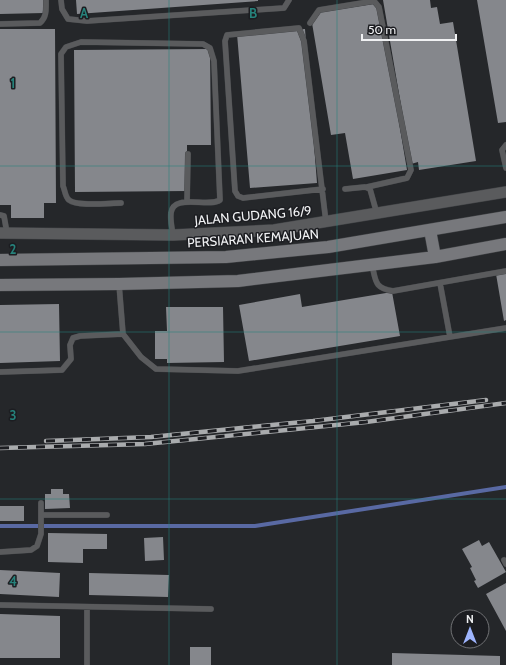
<svg xmlns="http://www.w3.org/2000/svg" width="506" height="665" font-family="Cabin,sans-serif">
<style>
.lines{fill:none;stroke-linecap:round;stroke-linejoin:round}
.stream{stroke:#5969a3;stroke-width:4}
.building{fill:#85878c}
.lane-casing{stroke:#414346;stroke-width:6}
.street-casing{stroke:#414346;stroke-width:12}
.secondary-casing{stroke:#414346;stroke-width:13}
.lane{stroke:#5a5b5d;stroke-width:5.5}
.street{stroke:#5a5b5d;stroke-width:11}
.secondary{stroke:#77787c;stroke-width:12}
.rail-casing{stroke:#a9abad;stroke-width:4.5}
.rail{stroke:#1c1d21;stroke-width:3;stroke-dasharray:9;stroke-linecap:butt}
.grid{fill:none;stroke:#26827b;stroke-width:1;stroke-opacity:0.55}
.labels{text-anchor:middle;dominant-baseline:central;stroke-width:3;stroke-linejoin:round;paint-order:stroke}
.street-label{font-size:13px;fill:#f0f1f3;stroke:#1c1d21}
.grid-label{font-size:13px;text-anchor:middle;font-weight:bold;fill:#26827b;stroke:#1c1d21;stroke-width:3;stroke-linejoin:round;paint-order:stroke}
</style>
<rect width="100%" height="100%" fill="#25272a"/>
<g class="lines">
<path class="stream" d="M0 526H255L506 487"/>
</g>
<path class="building" d="M0 0H44V13L0 14Z
M76 0H258V1L77 14Z
M383 0H430L431 8 437 7 440 24 453 22 476 161 419 170 418 162 411 164Z
M477 0H506V122L498 123Z
M379 3 407 170 353 179 345 133 331 135 312 23 321 12Z
M0 29H55L56 203H44V218H11V205H0Z
M305 29 317 183 250 188 237 34Z
M210 49 211 145H187V191L75 192 74 50Z
M506 273V320L504 321 496 274Z
M392 292 400 336 249 361 239 305 300 294 302 307Z
M59 304 60 361 0 363V305Z
M166 307H223L224 362 167 363V359H155V331H167Z
M51 489H63V494H69L70 508 45 509V494H51Z
M0 506H24V521H0Z
M48 533 107 534V549H83V563L48 562Z
M163 537 164 560 145 561 144 538Z
M479 540 482 546 489 542 506 572 478 588 474 581 476 580 470 568 472 567 462 549Z
M0 570 60 573 59 597 0 594Z
M89 573 169 575 168 597 89 595Z
M506 583V631L486 594Z
M0 614 60 616V658H0Z
M190 647H211V665H190Z
M392 653 500 656V665H392Z"/>
<g class="lines">
<g class="lane-casing">
<path id="lane" d="M61 0 62 9 68 19 87 21 284 8 289 0
M310 23 319 10 374 1 379 7 411 170 407 178 367 187
M0 24 40 23C47 17 46 9 46 0
M506 145 502 150 506 168
M323 189 243 198 238 196 235 191 225 41 227 35 299 28 304 41 326 222
M345 189 365 187 370 189 377 214
M187 202 188 154
M121 203C109 203 77 207 69 200 65 197 65 190 63 186L61 54 66 47 81 42 203 44 210 48 214 61 220 200C209 208 173 193 171 213 170 220 172 228 173 235
M0 215 4 216 7 233
M372 265C376 281 374 288 393 291L506 271
M440 283 450 337
M119 284 123 334 141 357 156 369 238 371 506 328
M0 372 62 370 71 359 70 345 73 338 80 336 123 334
M41 515H107
M0 552 31 550 37 546 41 534V503
M504 560 506 564
M0 605 211 609
M87 665V607"/>
</g>
<g class="street-casing">
<path id="street" d="M0 233 173 235 274 230 506 192"/>
</g>
<g class="secondary-casing">
<path id="secondary" d="M430 230 435 257
M0 260 226 257 328 247 506 217
M0 285 119 284 238 281 435 257 506 244"/>
</g>
<use href="#lane" class="lane"/>
<use href="#street" class="street"/>
<use href="#secondary" class="secondary"/>
<g class="rail-casing">
<path id="rail" d="M46 441 151 437 313 421 486 400
M0 448 145 444 366 422 506 403"/>
</g>
<use href="#rail" class="rail"/>
</g>
<path class="grid" d="M169 0V665M337 0V665M0 166H506M0 332H506M0 499H506"/>
<g class="labels">
<g class="street-label">
<text transform="translate(253 215) rotate(-5)">JALAN GUDANG 16/9</text>
<text transform="translate(253 238) rotate(-4)">PERSIARAN KEMAJUAN</text>
</g>
</g>
<g class="grid-label">
<text x="84" y="18">A</text>
<text x="253" y="18">B</text>
<text x="13" y="88">1</text>
<text x="13" y="254">2</text>
<text x="13" y="420">3</text>
<text x="13" y="586">4</text>
</g>
<g transform="translate(470 629)"><circle r="19" fill="#1c1d21" stroke="#717275"/>
<path d="M0-3L7 15L0 10L-7 15Z" fill="#9eb4fd"/>
<text y="-6" font-size="11" font-weight="bold" text-anchor="middle" fill="#f0f1f3">N</text>
</g>
<path d="M362 34v6h94v-6" fill="none" stroke="#f0f1f3" stroke-width="2"/>
<text x="368" y="34" font-size="12" fill="#f0f1f3" stroke="#1c1d21" stroke-width="3" paint-order="stroke">50 m</text>
</svg>
